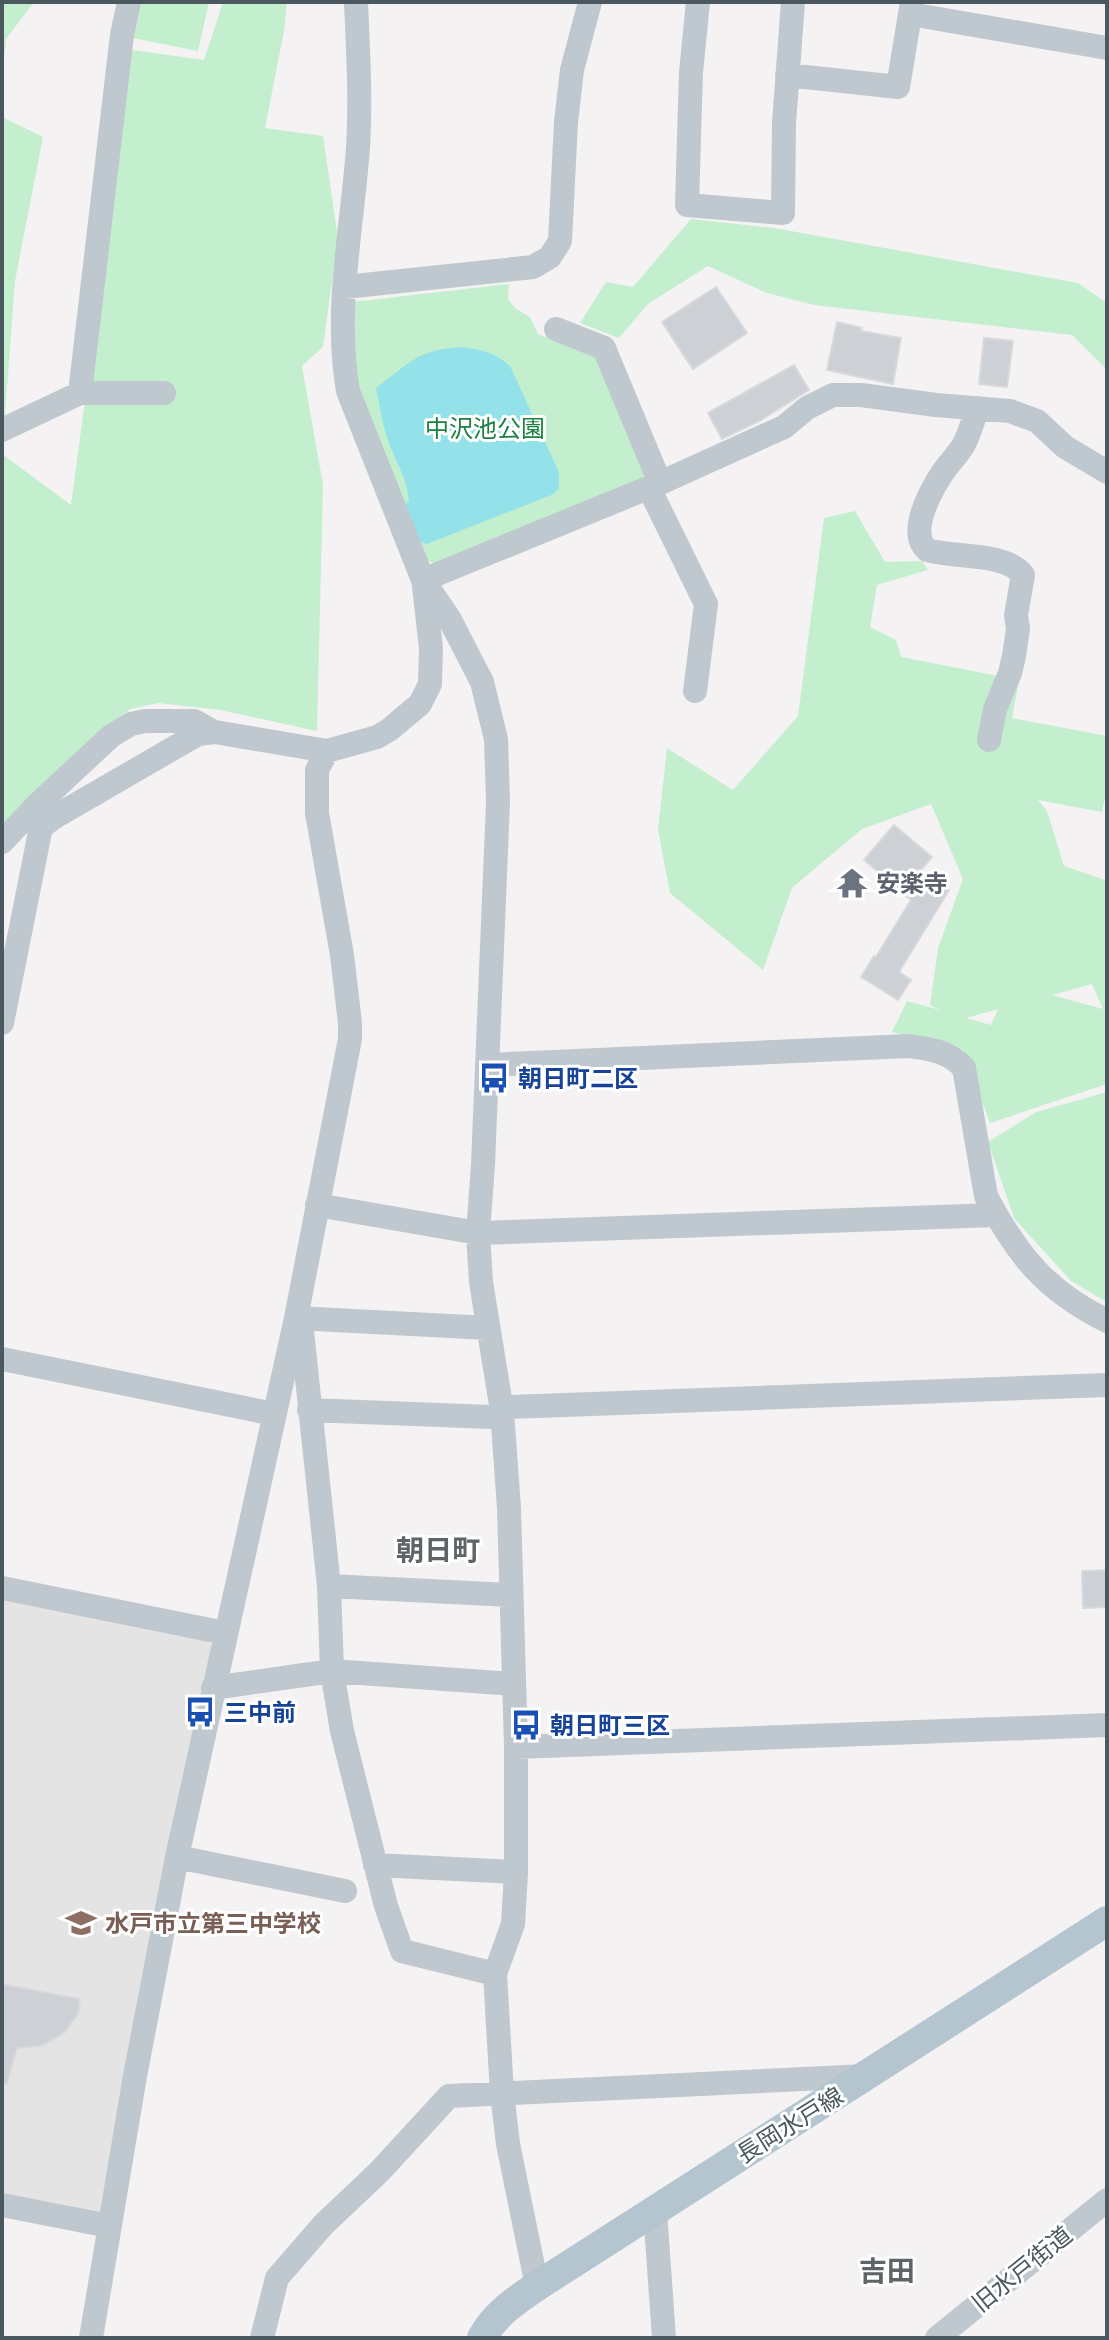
<svg xmlns="http://www.w3.org/2000/svg" width="1109" height="2340" font-family="'DM Sans','Noto Sans JP',sans-serif">
<style>
.education{fill:#e5e4e4}
.green{fill:#c4efcf;fill-rule:evenodd}
.water{fill:#93e2e9}
.building{fill:#cdd0d4;stroke:#d7d9dd;stroke-width:2}
.lines{fill:none;stroke-linecap:round;stroke-linejoin:round}
.minor{stroke:#bfc8ce;stroke-width:24}
.major{stroke:#b4c5cf;stroke-width:30}
.labels{text-anchor:middle;dominant-baseline:central;stroke-width:6;stroke-linejoin:round;paint-order:stroke}
.park-label{font-size:24px;fill:#1c8042;stroke:#fff}
.worship-label{font-size:24px;font-weight:bold;fill:#5b616d;stroke:#fff;text-anchor:start}
.transit-label{font-size:24px;font-weight:bold;fill:#164399;stroke:#fff;text-anchor:start}
.education-label{font-size:24px;font-weight:bold;fill:#785e54;stroke:#fff;text-anchor:start}
.street-label{font-size:24px;fill:#4b585f;stroke:#fff}
.quarter-label{font-size:28px;font-weight:bold;fill:#5f6467;stroke:#fff}
</style>
<rect width="100%" height="100%" fill="#f4f2f3"/>
<path class="education" d="M2 1597 206 1639 215 1647 102 2216 2 2198Z"/>
<path class="green" d="M2 2H34L6 39 2 76Z
M141 2H209L198 51 133 38Z
M223 2H287L284 31 265 128 323 136 338 238 323 347 302 366 323 485 317 731 220 710 158 703 131 709 104 727 2 829V117L43 137 15 281 2 454 71 505 132 50 204 60Z
M691 219 774 228 1078 283 1107 303V370L1072 335 814 305 767 293 708 266 648 304 619 338 580 323 606 282 633 287Z
M509 284 508 299 516 309 530 317 538 334 595 356 644 473 642 484 435 564 421 558 358 391 352 351V302Z
M855 511 885 562 922 561 928 570 877 585 870 627 896 640 901 657 1019 680 1012 718 1107 736V787L1102 812 1038 800 1047 811 1064 866 1105 880 1107 889V1084L990 1123 963 1050 892 1032 907 1001 940 1010 930 1005 938 948 963 879 931 804 862 829 792 888 763 970 670 893 658 830 667 748 733 790 798 716 824 518ZM1092 984 1103 1009 1052 995ZM998 1009 991 1025 966 1018Z
M1107 1092V1302L1071 1281 1014 1218 988 1142 1036 1112Z"/>
<path class="water" d="M464 347C482 350 496 353 510 366L559 472V488L554 494 427 544 419 541 405 505 409 501C408 481 397 464 390 446 383 427 380 408 376 388 411 362 418 349 464 347Z"/>
<path class="building" d="M716 287 747 333 693 369 662 322Z
M837 322 862 328 861 331 901 338 893 384 827 370Z
M984 338 1013 341 1007 387 979 384Z
M794 365 809 390 761 420 722 439 708 413Z
M894 825 932 857 919 872 949 890 899 972 911 980 898 1000 861 977 874 956 876 957 911 900 864 860Z
M1107 1570V1607L1083 1608 1082 1571Z
M2 1984 80 1999 78 2014 64 2033 41 2046 17 2048 7 2084 2 2083Z"/>
<g class="lines">
<path class="minor" d="M356 2C358 51 361 100 358 148 352 229 334 311 348 391L423 580 449 618 482 682 496 739 498 802 483 1164 478 1233 481 1282 502 1411 509 1508 516 1747V1872L513 1924 495 1974 502 2093 508 2144 537 2286
M698 2 691 72 687 205 783 213 784 123 793 2
M910 14 1107 48
M787 75 898 87 912 2
M345 287 533 267 550 257 560 241 566 122 572 70 590 2
M556 329 604 348 660 483
M80 393 122 35 129 2
M978 408C973 419 970 433 964 444 958 455 948 464 941 475 929 494 908 533 927 550 954 558 1006 552 1023 575L1016 615 1018 629 1014 656 1010 673 995 709 989 740
M2 430 80 393H164
M649 488 706 604 695 691
M423 580 660 483 784 427 807 408 833 395H861L936 405 1010 411 1037 421 1065 447 1107 472
M2 842 37 805 111 736 131 724 145 721H194L214 732
M2 1023 41 827 58 815 198 734 215 732 327 751 377 737 389 730 420 704 430 684 431 648 424 586
M488 1065 908 1046C931 1049 948 1051 964 1068L986 1196C1017 1255 1046 1291 1107 1321
M317 1205 478 1233 996 1215
M488 1328 296 1318 302 1331 329 1586 332 1671 342 1731 386 1906 402 1951 495 1974
M2 1359 274 1414
M309 1410 491 1417 510 1407 1107 1385
M329 1586 510 1595
M2 1588 225 1633
M213 1688 332 1671 514 1684
M516 1747 1107 1725
M177 1857 345 1891
M375 1865 516 1872
M2 2205 109 2226
M655 2211 664 2338
M91 2338 135 2076 177 1857 296 1318 350 1039V1023L342 955 317 813V770L327 751
M262 2338 277 2278 323 2225 379 2172 449 2096 866 2076
M937 2338 1107 2200"/>
<path class="major" d="M482 2338C495 2314 515 2301 537 2286L1107 1921"/>
</g>
<defs>
<g id="temple-bare" transform="scale(2.4)"><path d="M0-6L5-2H3V0L6.5 2.5H4V6H1.5V3h-3V6H-4V2.5H-6.5L-3 0V-2H-5Z" fill="#6b7280" stroke="#fff" stroke-width="2.5" paint-order="stroke"/></g>
<g id="bus-bare" transform="scale(2.4)"><path d="M-5-6H5V4H4V6H2V4H-2V6H-4V4H-5ZM-3.5-4V0h7V-4ZM-3.5 1.2v1.5H-2V1.2ZM2 1.2v1.5H3.5V1.2Z" fill="#1a4fb4" stroke="#fff" stroke-width="2.5" paint-order="stroke"/></g>
<g id="school-bare" transform="scale(2.4)"><path d="M0-5L7-2L0 1L-7-2ZM-4 1L0 2.5L4 1V4Q0 6-4 4Z" fill="#8d6e63" stroke="#fff" stroke-width="2.5" paint-order="stroke"/></g>
</defs>
<g fill-rule="evenodd">
<use href="#temple-bare" x="852" y="883"/>
<use href="#bus-bare" x="494" y="1078"/>
<use href="#bus-bare" x="200" y="1712"/>
<use href="#bus-bare" x="526" y="1725"/>
<use href="#school-bare" x="81" y="1923"/>
</g>
<g class="labels">
<g class="park-label">
<text x="485" y="428">中沢池公園</text>
</g>
<g class="worship-label">
<text x="876" y="883">安楽寺</text>
</g>
<g class="transit-label">
<text x="518" y="1078">朝日町二区</text>
<text x="224" y="1712">三中前</text>
<text x="550" y="1725">朝日町三区</text>
</g>
<g class="education-label">
<text x="105" y="1923">水戸市立第三中学校</text>
</g>
<g class="street-label">
<text transform="translate(790 2125) rotate(-32)">長岡水戸線</text>
<text transform="translate(1022 2269) rotate(-39)">旧水戸街道</text>
</g>
<g class="quarter-label">
<text x="438" y="1550">朝日町</text>
<text x="887" y="2271">吉田</text>
</g>
</g>
<rect width="1109" height="2340" fill="none" stroke="#4b585f" stroke-width="8"/>
</svg>
